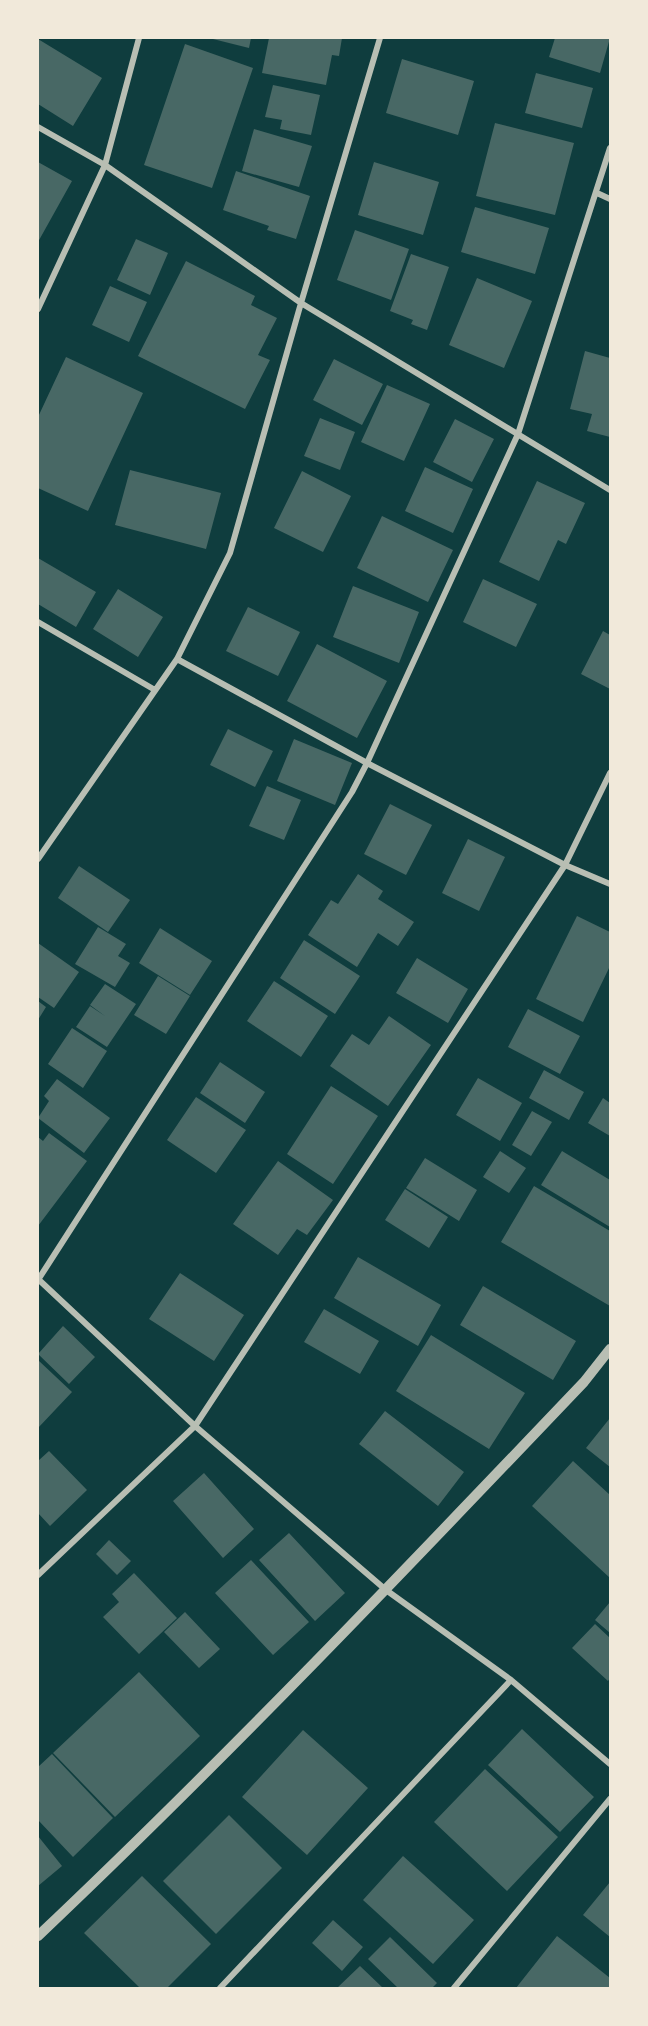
<svg xmlns="http://www.w3.org/2000/svg" width="648" height="2026" font-family="'Work Sans',sans-serif">
<style>
.building{fill:#486865}
.lines{fill:none;stroke-linecap:round;stroke-linejoin:round}
.minor{stroke:#b8beb3;stroke-width:6}
.tertiary{stroke:#b8beb3;stroke-width:10}
</style>
<rect width="100%" height="100%" fill="#0f3d3e"/>
<path class="building" d="M209 38H251L249 48Z
M269 38H342L339 56 332 55 326 85 262 73Z
M555 38H610L600 73 549 57Z
M38 39 102 78 73 126 38 104Z
M185 44 253 68 212 188 144 165Z
M402 59 474 81 458 135 386 113Z
M536 73 593 88 582 128 525 113Z
M273 85 320 95 311 135 280 129 282 120 265 117Z
M495 123 574 143 555 215 476 196Z
M254 129 312 146 299 187 242 171Z
M38 162 72 181 38 242Z
M374 162 439 182 423 235 358 215Z
M236 171 310 196 296 239 267 230 269 226 223 210Z
M475 207 549 228 535 274 461 252Z
M355 230 409 249 391 300 337 280Z
M136 239 168 253 150 295 117 280Z
M411 254 449 267 427 330 411 324 413 320 390 311Z
M186 261 255 296 251 305 277 318 258 355 270 360 245 409 138 356Z
M477 278 532 301 504 368 449 345Z
M110 286 147 302 129 342 92 325Z
M585 351 610 358V437L587 431 592 414 570 409Z
M66 357 143 393 88 511 38 488V417Z
M334 359 383 384 362 425 313 400Z
M387 385 430 404 404 461 361 442Z
M320 418 355 432 340 470 304 456Z
M455 419 494 439 472 482 433 462Z
M425 467 473 489 453 533 405 511Z
M130 470 221 493 206 549 115 525Z
M302 471 351 496 323 552 274 528Z
M537 481 585 503 566 544 558 540 539 581 499 562Z
M382 516 453 550 428 602 357 568Z
M38 558 96 592 76 627 38 604Z
M483 579 537 604 516 647 463 622Z
M353 586 419 612 399 663 333 637Z
M118 589 163 617 138 657 93 629Z
M248 607 300 632 278 676 226 651Z
M603 631 610 635V689L581 674Z
M317 644 387 681 357 738 287 701Z
M228 729 273 751 255 787 210 765Z
M294 739 352 763 335 805 277 781Z
M267 786 301 800 284 840 249 826Z
M390 804 432 825 406 875 364 854Z
M468 839 505 857 479 911 442 893Z
M79 866 130 900 108 932 58 898Z
M358 874 383 891 378 899 414 922 398 946 378 933 357 967 308 935 331 900 338 904Z
M577 916 610 932V966L583 1022 536 999Z
M98 927 126 944 118 956 130 963 115 987 75 964Z
M160 928 212 961 190 995 139 963Z
M304 940 360 976 335 1014 280 978Z
M38 943 79 972 54 1008 38 997Z
M417 958 468 989 448 1023 396 993Z
M158 976 190 996 166 1034 134 1015Z
M274 981 328 1016 301 1057 247 1021Z
M105 984 136 1004 107 1047 76 1027 90 1006 105 1016 90 1005Z
M38 1001 46 1007 38 1020Z
M528 1009 580 1036 560 1074 508 1047Z
M389 1016 431 1045 388 1106 330 1066 352 1034 369 1045Z
M72 1028 107 1051 83 1088 48 1064Z
M220 1062 265 1092 245 1123 200 1093Z
M544 1070 584 1092 569 1120 529 1098Z
M478 1078 522 1103 500 1141 456 1115Z
M57 1079 110 1118 84 1153 38 1118 49 1101 44 1096Z
M331 1086 378 1116 333 1184 287 1154Z
M196 1097 246 1130 216 1173 167 1140Z
M603 1098 610 1103V1136L588 1123Z
M532 1111 552 1122 531 1156 512 1145Z
M49 1133 87 1161 38 1226V1137L43 1141Z
M500 1151 526 1168 509 1193 483 1177Z
M562 1151 610 1180V1227L541 1185Z
M425 1158 477 1190 459 1221 406 1188Z
M278 1161 333 1200 307 1235 297 1229 278 1255 233 1224Z
M534 1186 610 1231V1306L501 1242Z
M405 1189 448 1217 429 1248 385 1220Z
M358 1257 441 1305 418 1346 334 1298Z
M180 1273 244 1315 214 1361 149 1319Z
M483 1286 576 1341 553 1380 460 1325Z
M324 1309 379 1341 360 1374 304 1342Z
M63 1326 95 1357 69 1384 38 1354Z
M431 1335 525 1393 489 1449 396 1391Z
M38 1360 72 1392 38 1428Z
M385 1411 464 1472 438 1506 359 1444Z
M610 1418V1467L586 1448Z
M49 1451 87 1490 50 1526 38 1513V1461Z
M573 1461 610 1495V1578L532 1506Z
M204 1473 254 1529 223 1558 173 1501Z
M289 1533 345 1593 315 1621 259 1560Z
M109 1540 131 1561 117 1575 96 1554Z
M251 1560 309 1622 273 1655 215 1593Z
M134 1573 177 1618 139 1654 103 1617 119 1602 112 1594Z
M610 1602V1633L595 1620Z
M185 1612 220 1649 199 1668 164 1632Z
M595 1624 610 1638V1678L608 1681 572 1648Z
M139 1672 200 1736 115 1817 53 1753Z
M522 1729 594 1797 560 1832 488 1765Z
M303 1730 368 1788 307 1855 242 1797Z
M52 1754 113 1818 73 1857 38 1820V1767Z
M485 1769 558 1837 507 1891 434 1822Z
M229 1815 282 1868 216 1934 163 1881Z
M38 1836 62 1866 38 1886Z
M403 1856 474 1920 433 1964 363 1900Z
M142 1876 211 1944 167 1988H140L84 1933Z
M610 1882V1937L583 1915Z
M333 1920 363 1947 342 1971 312 1943Z
M557 1936 610 1978V1988H516Z
M390 1937 437 1983 432 1988H398L368 1959Z
M360 1966 383 1988H337Z"/>
<g class="lines">
<path class="minor" d="M38 127 105 165 301 303 610 490
M597 193 610 199
M38 309 105 165 139 38
M38 622 155 690
M177 659 367 763 565 865 610 884
M38 859 177 659 230 553 301 303 380 38
M38 1279 195 1426 386 1590 511 1680 610 1764
M38 1280 352 792 367 763 518 434 610 148
M38 1575 195 1426 565 865 610 773
M220 1988 511 1680
M454 1988 610 1799"/>
<path class="tertiary" d="M38 1936C226 1758 405 1570 584 1382L610 1349"/>
</g>
<rect width="648" height="2026" fill="none" stroke="#f1e9da" stroke-width="78"/>
</svg>
